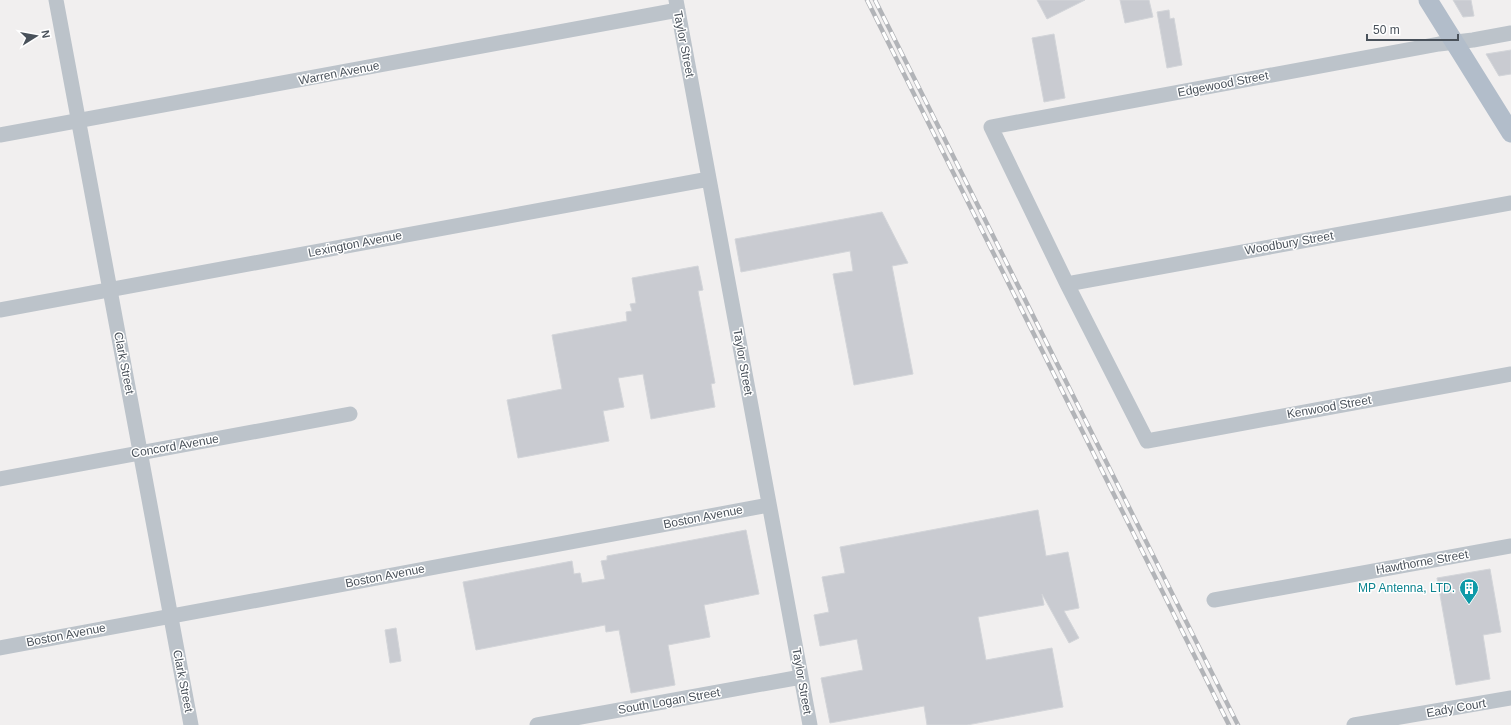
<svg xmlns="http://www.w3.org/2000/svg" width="1511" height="725" font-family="Arial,sans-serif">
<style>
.building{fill:#c9cbd1;stroke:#d3d5d9}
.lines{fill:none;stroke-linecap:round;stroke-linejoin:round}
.minor{stroke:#bcc3ca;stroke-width:15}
.major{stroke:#b2bdca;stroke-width:19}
.rail-casing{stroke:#b2b4b8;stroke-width:4.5}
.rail{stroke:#fff;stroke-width:3;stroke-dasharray:9;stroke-linecap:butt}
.labels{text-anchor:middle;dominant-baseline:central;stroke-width:3;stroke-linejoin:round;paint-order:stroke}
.street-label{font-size:12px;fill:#49515a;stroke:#fff}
.culture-label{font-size:12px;fill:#0d838f;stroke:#fff;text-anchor:end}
</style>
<rect width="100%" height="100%" fill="#f1efef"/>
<path class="building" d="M1037 0H1085L1047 19Z
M1120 0H1149L1153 17 1125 23Z
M1453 0H1471L1474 16 1463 17Z
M1169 10 1170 19 1174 18 1182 65 1167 68 1157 12Z
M1054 34 1065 98 1044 102 1032 38Z
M1511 50V74L1499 76 1486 54Z
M882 212 908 263 892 266 913 374 854 385 833 274 853 271 850 251 741 272 735 239Z
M698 266 703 290 698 291 715 383 711 384 715 407 651 419 643 374 618 378 624 407 603 411 609 441 518 458 507 400 562 389 552 335 627 321 626 312 632 311 630 304 636 303 632 278Z
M1038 510 1046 556 1068 552 1079 608 1064 611 1079 638 1069 643 1042 594 1044 605 978 617 986 660 1052 648 1063 707 967 725H927L924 706 830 723 821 678 863 670 857 639 820 646 814 615 829 612 822 577 845 573 840 547Z
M746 530 759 594 704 605 710 637 668 645 675 685 631 693 619 630 606 632 605 625 476 650 463 582 572 561 574 574 580 573 582 583 605 579 601 561 607 560V556Z
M1490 569 1501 632 1483 635 1490 679 1456 685 1437 578Z
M396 628 401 661 390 663 385 630Z"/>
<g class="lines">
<path class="minor" d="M56 0 191 725
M676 0 810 725
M1511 33 1473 40 1439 44 991 127 1067 284 1147 441 1511 374
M0 135 678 10
M1067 284 1511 203
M0 310 709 179
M0 479 350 414
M1214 600 1511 546
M0 648 769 505
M537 725 801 677
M1354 725 1511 698"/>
<path class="major" d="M1428 0 1511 133"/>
<g class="rail-casing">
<path id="rail" d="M867 0 1229 725
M875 0 1238 725"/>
</g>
<use href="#rail" class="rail"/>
</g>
<defs>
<g id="building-pin" transform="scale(1)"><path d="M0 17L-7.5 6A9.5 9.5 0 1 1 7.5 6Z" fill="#0f9aa8" stroke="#fff"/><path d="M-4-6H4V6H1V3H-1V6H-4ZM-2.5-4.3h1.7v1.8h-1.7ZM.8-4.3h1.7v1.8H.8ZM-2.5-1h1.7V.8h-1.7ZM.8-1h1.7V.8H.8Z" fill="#fff"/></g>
</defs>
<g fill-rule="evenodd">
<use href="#building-pin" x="1469" y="588"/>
</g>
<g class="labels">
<g class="street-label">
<text transform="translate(684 44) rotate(79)">Taylor Street</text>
<text transform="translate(339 73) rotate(-11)">Warren Avenue</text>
<text transform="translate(1223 84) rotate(-11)">Edgewood Street</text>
<text transform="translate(1289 243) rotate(-10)">Woodbury Street</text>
<text transform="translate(355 244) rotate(-11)">Lexington Avenue</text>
<text transform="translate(743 362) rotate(80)">Taylor Street</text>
<text transform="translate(124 363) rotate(79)">Clark Street</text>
<text transform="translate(1329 407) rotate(-10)">Kenwood Street</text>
<text transform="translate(175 446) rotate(-10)">Concord Avenue</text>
<text transform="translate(703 517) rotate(-11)">Boston Avenue</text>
<text transform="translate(1422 562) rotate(-10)">Hawthorne Street</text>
<text transform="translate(385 576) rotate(-11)">Boston Avenue</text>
<text transform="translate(66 635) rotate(-11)">Boston Avenue</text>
<text transform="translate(183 681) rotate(79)">Clark Street</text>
<text transform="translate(802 681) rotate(80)">Taylor Street</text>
<text transform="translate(669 701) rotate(-10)">South Logan Street</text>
<text transform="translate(1456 708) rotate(-10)">Eady Court</text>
</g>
<g class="culture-label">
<text x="1455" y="588">MP Antenna, LTD.</text>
</g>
</g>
<g transform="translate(36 36) rotate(79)" stroke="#ffffff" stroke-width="3" paint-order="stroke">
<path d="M0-3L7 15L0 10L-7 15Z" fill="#49515a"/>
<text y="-6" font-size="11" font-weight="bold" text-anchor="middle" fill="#49515a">N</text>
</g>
<path d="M1367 34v6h91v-6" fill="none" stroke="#49515a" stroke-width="2"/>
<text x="1373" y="34" font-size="12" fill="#49515a" stroke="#ffffff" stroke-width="3" paint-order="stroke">50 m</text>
</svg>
